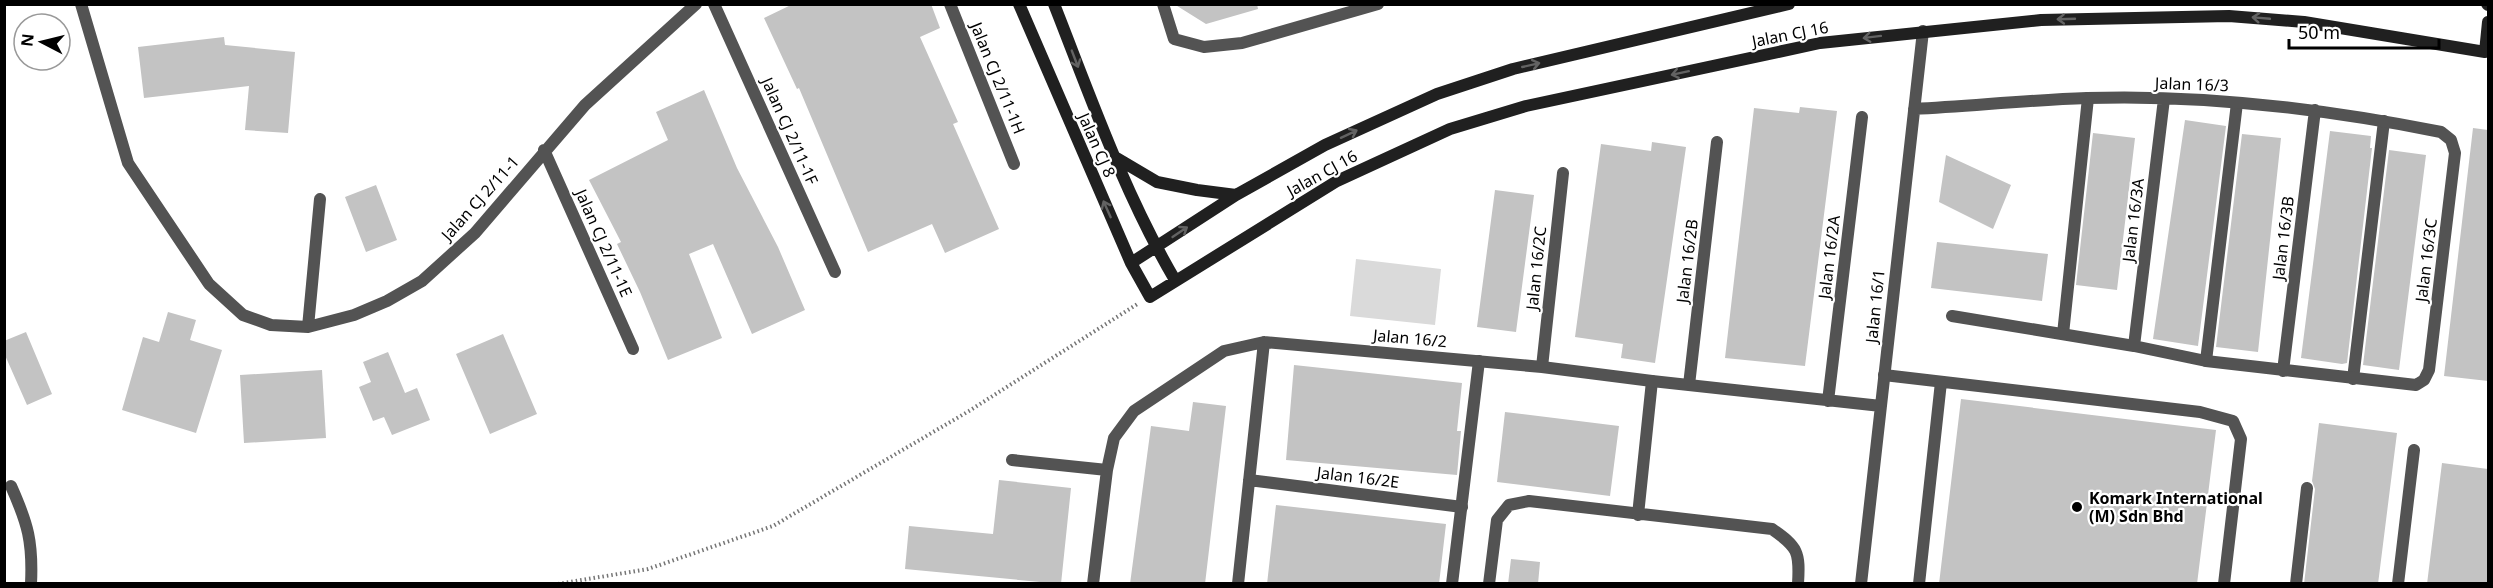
<svg xmlns="http://www.w3.org/2000/svg" width="2493" height="588" font-family="'Noto Sans',sans-serif">
<style>
.green{fill:#dadada}
.building{fill:#c3c3c3}
.lines{fill:none;stroke-linecap:round;stroke-linejoin:round}
.path{stroke:#757575;stroke-width:4;stroke-dasharray:1.5 3;stroke-linecap:butt}
.lane{stroke:#535353;stroke-width:12}
.street{stroke:#535353;stroke-width:12}
.secondary{stroke:#202020;stroke-width:12}
.oneway{stroke:#636363}
.poi-dot{fill:#000;stroke:#fff;stroke-width:2}
.labels{text-anchor:middle;dominant-baseline:central;stroke-width:4.5;stroke-linejoin:round;paint-order:stroke}
.street-label{font-size:16px;fill:#000;stroke:#fff}
.poi-label{font-size:16px;font-weight:bold;fill:#000;stroke:#fff;text-anchor:start}
</style>
<rect width="100%" height="100%" fill="#fff"/>
<path class="green" d="M1356 259 1441 269 1435 325 1350 316Z"/>
<path class="building" d="M793 4H931L940 28 920 37 958 122 953 124 999 229 945 253 932 224 868 252 799 88 797 89 764 18Z
M1174 4H1257L1258 9 1206 24Z
M224 37 225 45 295 52 288 133 245 130 249 86 144 98 138 47Z
M704 90 737 168 778 247 805 310 752 334 713 244 689 254 722 338 668 360 640 292 617 244 621 242 589 180 668 140 656 112Z
M1800 107 1837 111 1805 366 1725 358 1754 108 1799 113Z
M2185 120 2226 126 2198 346 2153 339Z
M2473 128 2488 130V381L2444 376Z
M2330 131 2371 136 2370 148H2372L2347 363 2342 364 2301 358Z
M2093 133 2135 138 2117 290 2076 285Z
M2242 134 2281 138 2258 352 2216 347Z
M1652 142 1686 147 1655 363 1621 358 1623 344 1575 337 1601 144 1651 151Z
M2389 150 2426 155 2399 370 2363 365Z
M1946 155 2011 185 1993 229 1939 202Z
M376 185 397 240 366 252 345 197Z
M1495 190 1534 195 1516 332 1477 327Z
M1937 242 2048 254 2042 301 1931 288Z
M168 312 196 320 190 340 222 350 196 433 122 410 143 337 159 342Z
M26 332 52 394 27 405 4 353V341Z
M503 334 537 414 490 434 456 354Z
M388 352 405 393 417 388 430 420 392 435 384 417 373 421 359 387 371 382 363 362Z
M1294 365 1462 383 1457 431H1461L1457 475 1286 460Z
M322 370 326 438 244 443 240 375Z
M1961 399 2216 430 2197 584H1939Z
M1193 402 1226 406 1205 584H1130L1151 426 1189 431Z
M1505 412 1619 426 1610 496 1497 482Z
M2319 423 2397 433 2378 584H2304L2315 489 2312 481Z
M2442 463 2488 469V584H2427Z
M999 480 1071 488 1061 584 905 569 909 526 993 534Z
M1276 505 1446 524 1439 584H1267Z
M1511 559 1540 562 1538 584H1508Z"/>
<g class="lines">
<path class="path" d="M558 584 648 569 773 526 969 411 1139 303"/>
<path class="lane" d="M2063 334 2088 98
M2206 361 2237 103
M1884 375 2200 412 2233 421 2241 439 2224 584
M2353 379 2384 121
M11 486C28 524 33 542 31 584
M1638 515 1652 381
M1452 584 1479 361
M1489 584 1497 520 1509 505 1529 501 1772 529C1798 547 1800 552 1798 584
M1919 584 1941 382
M2296 584 2307 488
M2398 584 2414 450"/>
<path class="street" d="M81 4 128 163 209 284 243 315 271 325 308 327 354 315 387 301 422 281 475 233 585 105 696 4
M714 4 835 272
M950 4 1014 164
M1163 4 1174 39 1204 47 1242 43 1378 4
M1914 109C1972 106 2029 100 2087 98 2206 94 2325 109 2441 132L2451 140 2455 153 2429 370 2424 380 2416 385 2206 361 2134 346 1952 316
M544 150 633 349
M308 327 320 199
M2134 346 2164 99
M1542 367 1563 173
M2283 371 2315 110
M1689 385 1717 142
M1828 401 1862 117
M1012 460 1107 470
M1249 480 1462 507
M1093 584 1107 470 1114 438 1134 411 1224 351 1264 342 1542 367 1652 381 1881 406
M1238 584 1264 342
M1861 584 1923 31"/>
<path class="secondary" d="M1019 4 1131 263 1150 297 1337 181 1450 129 1526 106 1820 43 2041 20 2229 16 2304 22 2485 52 2488 22
M1054 4C1091 98 1124 193 1175 280
M2487 4 2488 5
M1113 156 1157 182 1197 190 1236 195
M1131 263 1236 195 1325 145 1437 94 1513 69 1789 4"/>
</g>
<defs><path id="oneway-shaft" d="M-6 0H5M1.5-3L5.5 0L1.5 3" fill="none" stroke-width="1.6" stroke-linecap="round" stroke-linejoin="round" transform="scale(1.5)"/></defs>
<g class="oneway">
<use href="#oneway-shaft" transform="translate(2261 18) rotate(-175)"/>
<use href="#oneway-shaft" transform="translate(2066 19) rotate(178)"/>
<use href="#oneway-shaft" transform="translate(1872 37) rotate(173)"/>
<use href="#oneway-shaft" transform="translate(1075 59) rotate(69)"/>
<use href="#oneway-shaft" transform="translate(1531 65) rotate(-13)"/>
<use href="#oneway-shaft" transform="translate(1680 73) rotate(168)"/>
<use href="#oneway-shaft" transform="translate(1349 134) rotate(-25)"/>
<use href="#oneway-shaft" transform="translate(1107 209) rotate(-114)"/>
<use href="#oneway-shaft" transform="translate(1180 232) rotate(-34)"/>
</g>
<circle class="poi-dot" cx="2077" cy="507" r="6"/>
<g class="labels">
<g class="street-label">
<text transform="translate(1790 34) rotate(-11)">Jalan CJ 16</text>
<text transform="translate(998 78) rotate(68)">Jalan CJ 2/11-1H</text>
<text transform="translate(2192 84) rotate(2)">Jalan 16/3</text>
<text transform="translate(790 131) rotate(66)">Jalan CJ 2/11-1F</text>
<text transform="translate(1097 145) rotate(66)">Jalan CJ 8</text>
<text transform="translate(1322 173) rotate(-29)">Jalan CJ 16</text>
<text transform="translate(480 198) rotate(-48)">Jalan CJ 2/11-1</text>
<text transform="translate(2133 220) rotate(-83)">Jalan 16/3A</text>
<text transform="translate(2283 238) rotate(-83)">Jalan 16/3B</text>
<text transform="translate(604 243) rotate(66)">Jalan CJ 2/11-1E</text>
<text transform="translate(1829 257) rotate(-83)">Jalan 16/2A</text>
<text transform="translate(2426 260) rotate(-83)">Jalan 16/3C</text>
<text transform="translate(1687 261) rotate(-83)">Jalan 16/2B</text>
<text transform="translate(1536 268) rotate(-84)">Jalan 16/2C</text>
<text transform="translate(1875 306) rotate(-84)">Jalan 16/1</text>
<text transform="translate(1410 338) rotate(5)">Jalan 16/2</text>
<text transform="translate(1358 477) rotate(7)">Jalan 16/2E</text>
</g>
<g class="poi-label">
<text x="2089" y="498">Komark International<tspan x="2089" dy="18">(M) Sdn Bhd</tspan></text>
</g>
</g>
<rect width="2493" height="588" fill="none" stroke="#000000" stroke-width="12"/>
<g transform="translate(42 42) rotate(277)"><circle r="28" fill="#ffffff" stroke="#999999" stroke-width="1.5"/>
<path d="M0-4.5L10 22L0 15L-10 22Z" fill="#000000"/>
<text y="-9" font-size="16" font-weight="bold" text-anchor="middle" fill="#000000">N</text>
</g>
<path d="M2289 39v9h150v-9" fill="none" stroke="#000000" stroke-width="3"/>
<text x="2298" y="39" font-size="18" fill="#000000" stroke="#ffffff" stroke-width="4.5" paint-order="stroke">50 m</text>
</svg>
